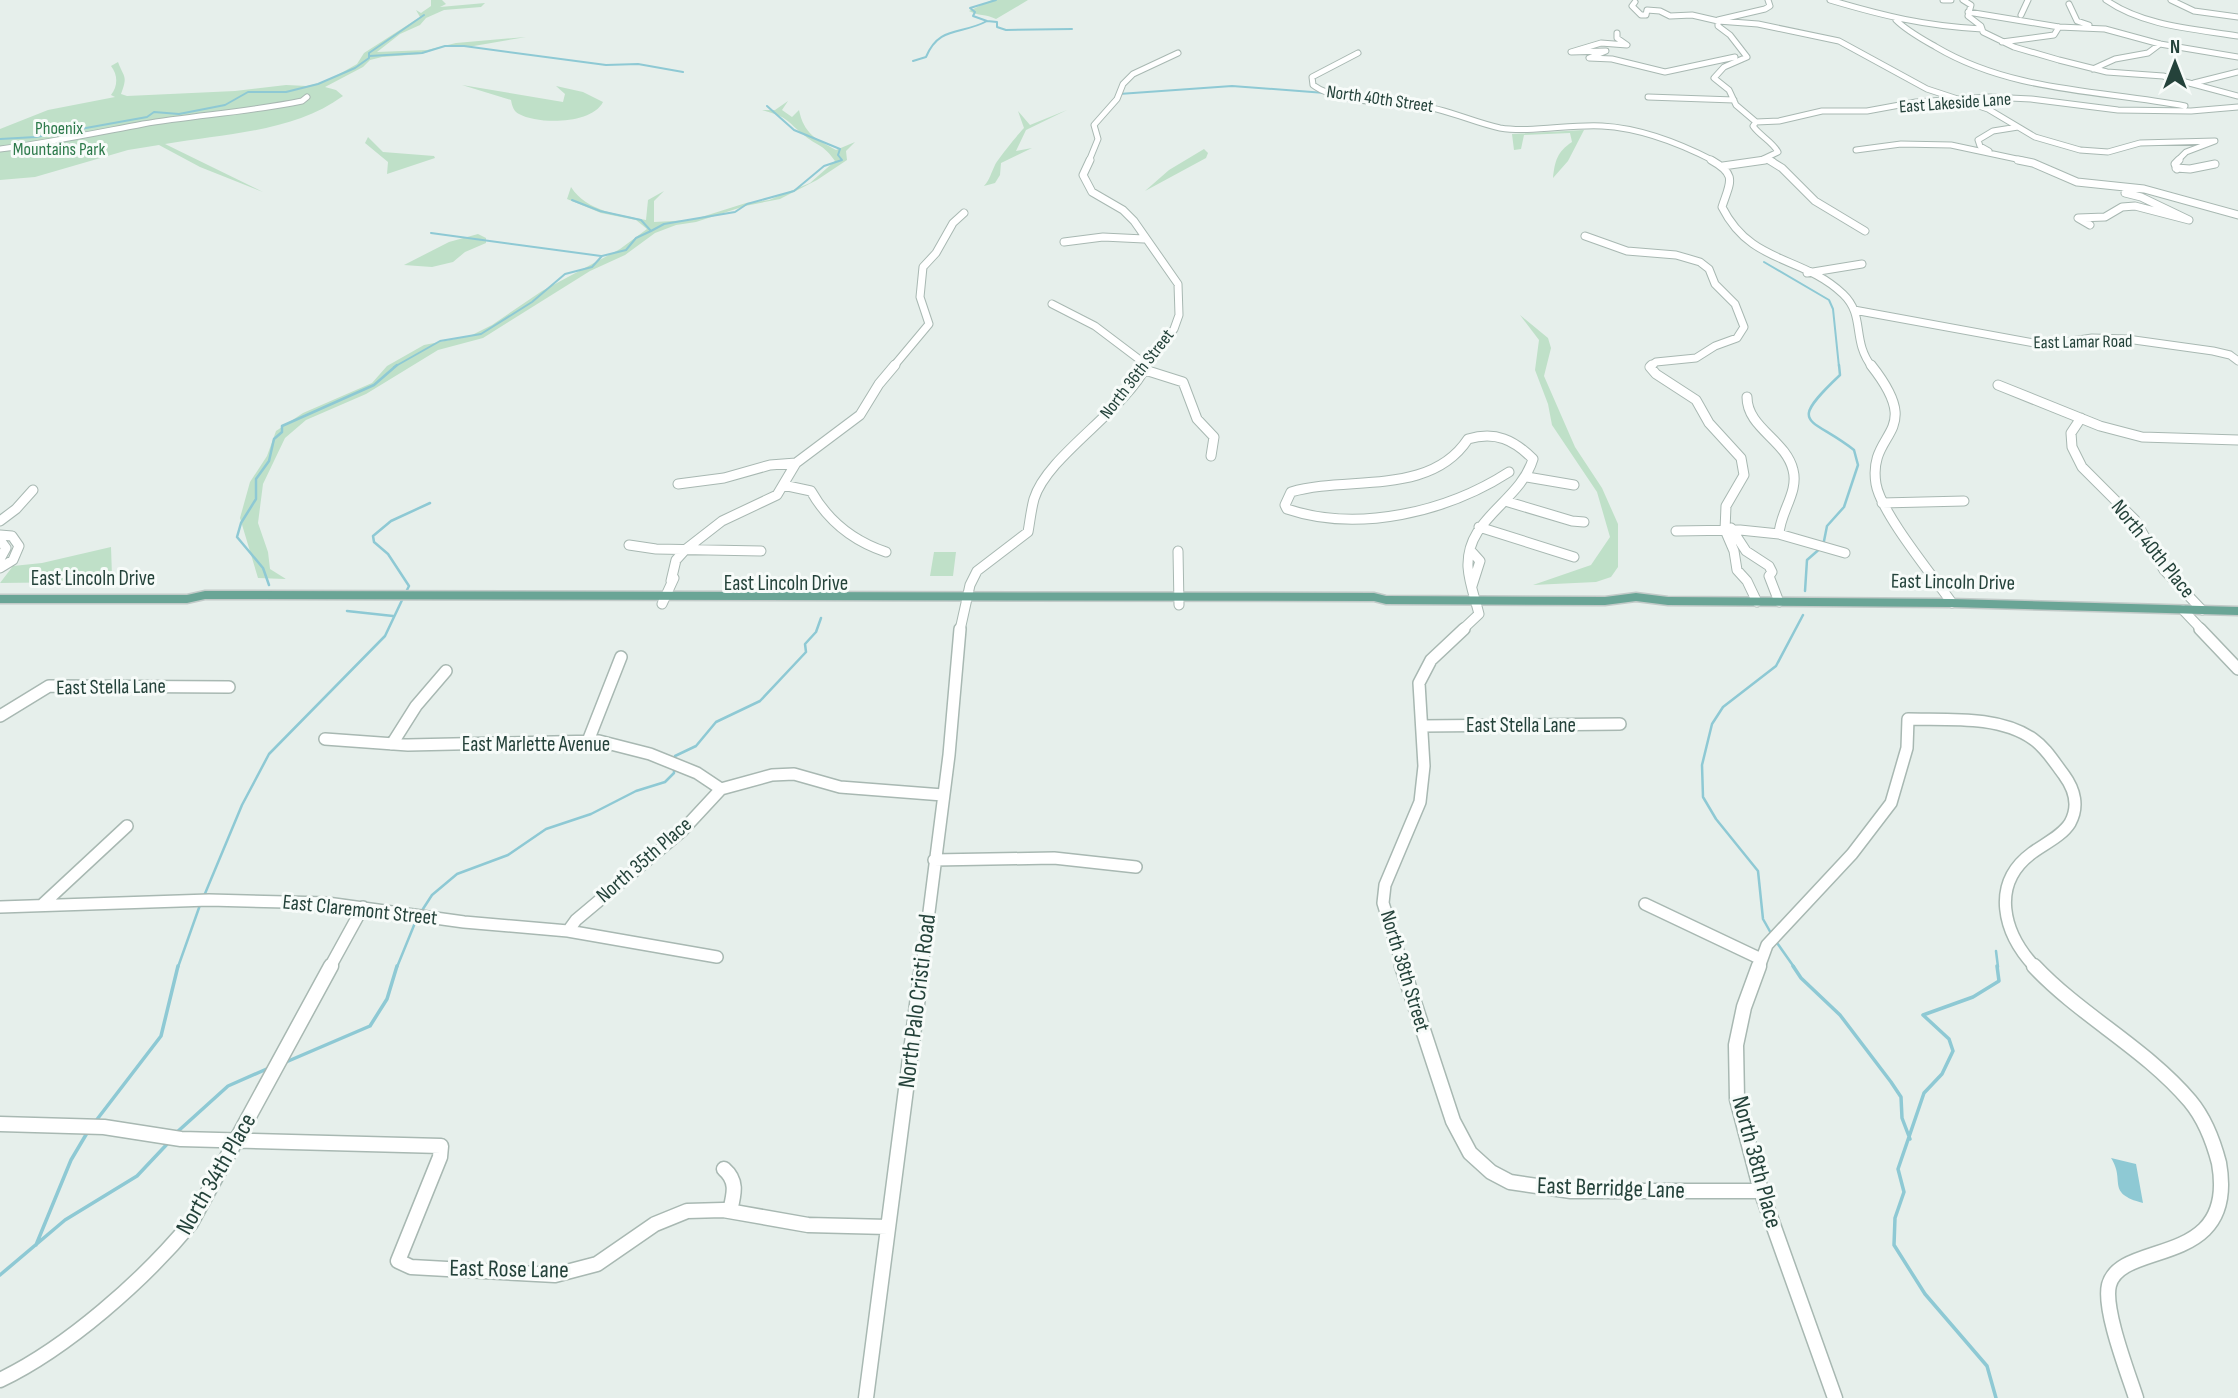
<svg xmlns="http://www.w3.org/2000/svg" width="2238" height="1398" font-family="'Sofia Sans Condensed',sans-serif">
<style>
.green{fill:#bfe0c8}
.water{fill:#8ec9d4}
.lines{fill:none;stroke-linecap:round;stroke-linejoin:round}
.stream-far2{stroke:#8ec9d4;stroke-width:2}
.stream-far1{stroke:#8ec9d4;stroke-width:2.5}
.stream{stroke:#8ec9d4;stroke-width:3.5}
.minor-far4-casing{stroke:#a8b8b2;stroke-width:7}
.minor-far3-casing{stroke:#a8b8b2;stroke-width:9}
.minor-far2-casing{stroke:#a8b8b2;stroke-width:11}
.minor-far1-casing{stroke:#a8b8b2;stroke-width:14}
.minor-casing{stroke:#a8b8b2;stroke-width:17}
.major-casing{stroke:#c2cac8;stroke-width:3}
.minor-far4{stroke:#fff;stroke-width:5}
.minor-far3{stroke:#fff;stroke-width:7}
.minor-far2{stroke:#fff;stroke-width:9}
.minor-far1{stroke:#fff;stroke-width:11}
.minor{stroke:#fff;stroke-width:14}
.major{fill:#6aa596;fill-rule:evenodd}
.labels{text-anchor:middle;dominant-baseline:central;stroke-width:6;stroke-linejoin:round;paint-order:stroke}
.far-street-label{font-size:18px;fill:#24423a;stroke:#f7fbf9}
.far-park-label{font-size:18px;fill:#2d7a4b;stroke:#f7fbf9}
.street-label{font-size:21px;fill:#24423a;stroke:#f7fbf9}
.near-street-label{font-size:24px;fill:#24423a;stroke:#f7fbf9}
</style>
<rect width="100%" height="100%" fill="#e6efeb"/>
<path class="green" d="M431 0H442L446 4 440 7 485 3 481 7 444 10 426 18 420 25 400 34 377 52 427 50 456 43 526 37 468 47 445 46 422 54 382 57 370 60 363 67 325 87 336 90 343 96C294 132 224 134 165 144L263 192 200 167 159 145 128 150 35 177 0 180V129L48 110 115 97 111 95C118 86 118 75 111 66L118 62C124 78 128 75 121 94L127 96 235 91 286 85 307 86 327 81 357 64 364 53 420 17 416 10 421 13 431 6Z
M992 0H1028L996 19C986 14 978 16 969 11Z
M462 85 563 102 565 94 556 86 583 92 603 102C592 124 539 125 519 114 514 112 512 106 511 100Z
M788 101 782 110 792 117 799 110C804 134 816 139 836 150L855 142 846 151 847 160 817 180 780 199 745 206 696 222 676 225 655 233 625 255 590 271 483 338 438 350 366 394 306 420 285 438 263 484 258 523 268 552 270 569 286 579 258 578 240 518 250 482 267 456 276 431 303 413 372 383 387 366 424 345 470 336 492 325 542 291 620 249 647 229 636 220 601 213 567 199 571 187C587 212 618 214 646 220L648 200 664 191 654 201V222L692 220 746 203 769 200 810 183 835 161C823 144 819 147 805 136 784 119 790 118 762 110H775Z
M1067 110 1026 130 1016 151 1032 148 1001 163 1000 175 995 183 984 186C990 179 991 173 995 165 998 159 1018 134 1024 128L1018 111 1030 125Z
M1584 130 1568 161 1553 178C1555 161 1557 152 1572 142L1570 133 1524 135 1521 149 1514 150 1512 134Z
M368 137 383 152 434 156 435 158 387 174 388 162 365 143Z
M1204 149 1208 153 1206 158 1145 191 1169 170Z
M478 234 486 238V243L465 252 453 262 432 267 404 265 449 242Z
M1520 315 1548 338 1551 348 1544 376 1575 447 1602 488 1618 524V567L1611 577 1596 582 1533 585 1591 565 1610 537 1597 492 1552 425 1548 404 1535 370 1539 340Z
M111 547 112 576 81 582 0 583 13 566 42 563Z
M934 552H956L953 576H930Z"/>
<path class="water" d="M2111 1158 2136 1164 2143 1203C2105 1193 2126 1181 2111 1158Z"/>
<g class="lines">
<path class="stream-far2" d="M987 21 997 22V27L1006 30 1072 29
M369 56 422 53 445 46H464L606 65 638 64 683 72
M913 61 926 57C939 25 962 35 987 21L973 16 975 12 970 8 996 0
M1119 94 1232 86 1325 93
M0 139 36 137 147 117 154 112 179 114 225 105 248 92H286L318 84 355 68 369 58V53L424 15
M651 231 664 224 735 212 747 204 794 191 824 166 842 160 838 155 840 149 794 130 767 106
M431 233 601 256
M1764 262 1829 300 1833 309 1839 367
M394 367 440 341 481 334 532 302 565 274 592 267 602 256 626 250 636 238 651 231 641 220 600 211 572 200"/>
<path class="stream-far1" d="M269 585 263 568 237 537 241 523 256 499V479L269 461 274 439 282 432V426L374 385 397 365
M1805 591 1807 560 1823 546 1827 526 1844 507 1858 465 1854 450C1811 416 1785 427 1840 375L1839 365
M406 592 409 586 388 554 374 542 373 536 391 521 430 503
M347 611 393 616
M675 760V756L696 746 716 722 760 701 806 652 805 644 816 632 821 618
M204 896 242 805 269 754 385 636 403 598
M421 912 432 895 457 874 508 855 546 829 591 814 636 791 665 782 674 773V767
M1772 935 1763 919 1758 871 1716 819 1703 797 1702 765 1712 724 1723 707 1776 666 1803 615
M1775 940 1794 967
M1996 951 1998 967
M178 967 200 905
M397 967 417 918"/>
<path class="stream" d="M1793 966 1801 978 1840 1015 1891 1082 1901 1097 1902 1118 1910 1139
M286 1062 370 1026 387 999 397 966
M95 1122 161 1036 178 966
M176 1133 228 1086 269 1068
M36 1245 71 1160 87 1133
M0 1275 65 1220 137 1176 170 1141
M1996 1398 1987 1366 1925 1294 1894 1245 1895 1218 1904 1192 1898 1169 1924 1093 1942 1074 1953 1051 1949 1039 1923 1015 1973 997 1999 981 1997 966"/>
<g class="minor-far4-casing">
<path id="minor-far4" d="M1830 0C1884 16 1925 26 1982 29
M1943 0H1951
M1963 0 1971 5 1968 16 1981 26 1983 32 2014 47 2059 60 2107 72 2163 76 2238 96
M2106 0C2143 26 2194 29 2238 36
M2171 0 2194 11 2238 17
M1635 2 1632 6 1641 15H1646L1647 10 1660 11 1670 16 1692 15 1718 21 1758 24 1839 41 1927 89 1988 109 2035 137 2080 150 2108 152 2140 143 2215 141 2186 152 2177 161
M2069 4 2077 21 2089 25
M1968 12 2059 27 2105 29 2160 44 2238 57
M2021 15 2028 0
M1896 20C1907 31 1922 39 1936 47 2012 92 2100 90 2185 106
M1617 33V38L1627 45 1601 43 1571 52 1606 51 1589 58 1612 59 1665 72 1735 57
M2002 42 2054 35 2059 27
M1358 53 1312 77 1313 85C1337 103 1388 102 1417 105 1447 109 1472 122 1500 128 1530 133 1571 124 1602 126 1640 128 1681 144 1714 161
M2093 69 2115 59 2148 53 2160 44
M2194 83 2238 72
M1648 97 1734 100
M1756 122 1779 121 1822 111H1867L1916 102 1989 97 2031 99 2118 110 2191 111 2238 107
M0 149C48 143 95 133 143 124 196 115 249 112 302 101L307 97
M1856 150 1901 144 1951 145 2026 161
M1989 151 1980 146 1978 140 1993 131 2018 127
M1768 159 1773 161
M1089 161 1098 139 1094 125 1117 99 1123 84 1133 74 1178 53
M1759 161 1778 152C1772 141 1760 136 1753 126L1756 122 1736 105 1729 90 1714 78 1724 67 1747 57 1730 35 1718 26V20L1765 9 1770 6 1768 0"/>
</g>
<g class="minor-far3-casing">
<path id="minor-far3" d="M1090 160 1083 175 1092 192 1123 210 1134 221 1178 284 1179 315 1174 329 1146 367
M1711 160C1738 175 1730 182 1722 207 1751 265 1802 255 1843 294 1866 316 1851 340 1872 367
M1769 160 1782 168 1815 201 1865 231
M2018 160 2033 163 2077 182 2144 189 2238 215
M1723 166 1765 160
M2176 168 2190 169 2215 164
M2177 169 2175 164 2179 160
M2090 225 2078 218 2105 217 2122 207 2135 206 2189 220 2141 197 2125 193
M1585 236 1627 251 1676 255 1700 262 1709 269 1715 284 1735 304 1744 327 1737 338 1715 346 1696 358 1656 362 1650 367
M1064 242 1103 237 1144 239
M1807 273 1862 264
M1052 304 1095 326 1140 360 1148 363
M1854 310 2045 345 2092 338 2127 339 2213 351 2230 355 2238 361
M893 367 929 324 920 297 923 267 936 253 953 223 964 213"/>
</g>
<g class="minor-far2-casing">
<path id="minor-far2" d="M1652 365 1650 367 1656 374 1696 400 1709 423 1741 458 1744 475 1726 506 1725 530 1734 551 1737 570 1747 581 1757 602
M1871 365C1927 436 1867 429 1876 484 1881 513 1933 576 1952 603
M1145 370 1183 382 1197 419 1214 437 1211 456
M1998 385 2100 426 2142 437 2238 440
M1747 397C1747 428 1786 440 1793 470 1799 492 1780 512 1779 534
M2081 418 2071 433 2072 447 2082 467 2135 520 2164 570 2202 610
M1527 477 1574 485
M678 484 724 478 770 465 796 463
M783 485 811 491C828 521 853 541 886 552
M1505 501 1572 521 1584 522
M1882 503 1964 501
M0 521 16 509 33 490
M1479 527 1574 557
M1731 528 1746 551 1769 566 1772 572 1769 576 1779 602
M1676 531 1740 530 1779 534 1845 553
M0 535 12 536 19 546 13 560 0 568
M0 540 6 548 0 559
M629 545 656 549 761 551
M1178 551 1179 605
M1471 551 1480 561 1472 586
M671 581 676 560 686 549 722 521 777 495 796 463 860 415 879 384 895 365
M662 604 674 578
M2183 610 2202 630
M960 630 970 585 977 571 1028 532C1030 521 1031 510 1034 499 1047 456 1123 412 1147 365
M1462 630 1479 614C1475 598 1469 583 1468 567 1466 518 1520 502 1533 459 1514 440 1496 431 1468 439 1430 497 1348 475 1291 492L1285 505 1287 509C1358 533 1447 512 1509 472"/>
</g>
<g class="minor-far1-casing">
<path id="minor-far1" d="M2200 629 2238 669
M0 716 49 686 229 687
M1422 726 1620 724
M325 739 408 745 599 741 650 754 697 773 721 789 772 775 794 774 840 787 943 795
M588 741 621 657
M392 744 416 706 446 671
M934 860 1054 858 1136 867
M1645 904 1761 959
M42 905 127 826
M0 907 209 900 327 903 464 922 568 931 717 957
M568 931 576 920 682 831 721 789
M330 967 363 907
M922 967 949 755 960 629
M1403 967 1383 903 1385 885 1420 802 1424 766 1419 683 1431 660 1464 629
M1759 967 1767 945 1852 854 1891 803 1907 748 1908 719C1947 720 1999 715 2033 739 2046 748 2054 762 2064 775 2075 790 2079 807 2070 823 2062 836 2044 844 2032 853 1990 884 2003 933 2035 967"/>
</g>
<g class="minor-casing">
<path id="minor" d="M1402 966 1453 1121 1470 1153 1491 1172 1510 1182 1571 1191H1761
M1759 966 1744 1007 1736 1045 1737 1099 1761 1191 1835 1398
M2034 966C2081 1016 2145 1048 2190 1101 2205 1119 2213 1140 2219 1163 2238 1270 2121 1239 2109 1285 2103 1309 2128 1373 2136 1398
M0 1124 104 1127 181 1139 441 1146 440 1157 398 1261 411 1267 555 1275 597 1264 655 1224 687 1211 723 1210 808 1225 888 1227
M724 1169C738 1181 734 1194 730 1211
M0 1380C67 1348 144 1280 191 1223L331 966
M866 1398 922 966"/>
</g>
<g class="major-casing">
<path id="major" d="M205 591 1374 593 1386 596 1605 597 1636 593 1668 597 1952 599 2238 607V615L1952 607 1668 605 1636 601 1605 605 1386 604 1374 601 205 599 187 603H0V595H187Z"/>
</g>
<use href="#minor-far4" class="minor-far4"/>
<use href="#minor-far3" class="minor-far3"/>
<use href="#minor-far2" class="minor-far2"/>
<use href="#minor-far1" class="minor-far1"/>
<use href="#minor" class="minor"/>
<use href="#major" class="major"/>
</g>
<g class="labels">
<g class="far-street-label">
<text transform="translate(1380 99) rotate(8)">North 40th Street</text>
<text transform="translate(1955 103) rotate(-4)">East Lakeside Lane</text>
<text transform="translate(2083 342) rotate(-1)">East Lamar Road</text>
<text transform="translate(1137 374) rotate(-52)">North 36th Street</text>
</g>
<g class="far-park-label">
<text x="59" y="128">Phoenix<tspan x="59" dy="21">Mountains Park</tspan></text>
</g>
<g class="street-label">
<text transform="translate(2153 549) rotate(51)">North 40th Place</text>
<text x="93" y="578">East Lincoln Drive</text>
<text transform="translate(1953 582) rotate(1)">East Lincoln Drive</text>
<text x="786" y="583">East Lincoln Drive</text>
<text transform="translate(111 687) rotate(-1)">East Stella Lane</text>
<text x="1521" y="725">East Stella Lane</text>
<text x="536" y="744">East Marlette Avenue</text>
<text transform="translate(644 860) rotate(-41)">North 35th Place</text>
<text transform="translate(360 910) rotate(6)">East Claremont Street</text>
<text transform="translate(1405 971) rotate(73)">North 38th Street</text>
</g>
<g class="near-street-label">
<text transform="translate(917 1001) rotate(-83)">North Palo Cristi Road</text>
<text transform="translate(1757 1162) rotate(75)">North 38th Place</text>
<text transform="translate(216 1174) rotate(-60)">North 34th Place</text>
<text transform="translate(1611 1188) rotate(2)">East Berridge Lane</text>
<text transform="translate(509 1269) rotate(1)">East Rose Lane</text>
</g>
</g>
<g transform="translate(2175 63)" stroke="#f7fbf9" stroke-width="5" paint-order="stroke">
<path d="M0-5L12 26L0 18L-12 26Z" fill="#24423a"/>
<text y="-10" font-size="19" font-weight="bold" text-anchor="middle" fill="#24423a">N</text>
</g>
</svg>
